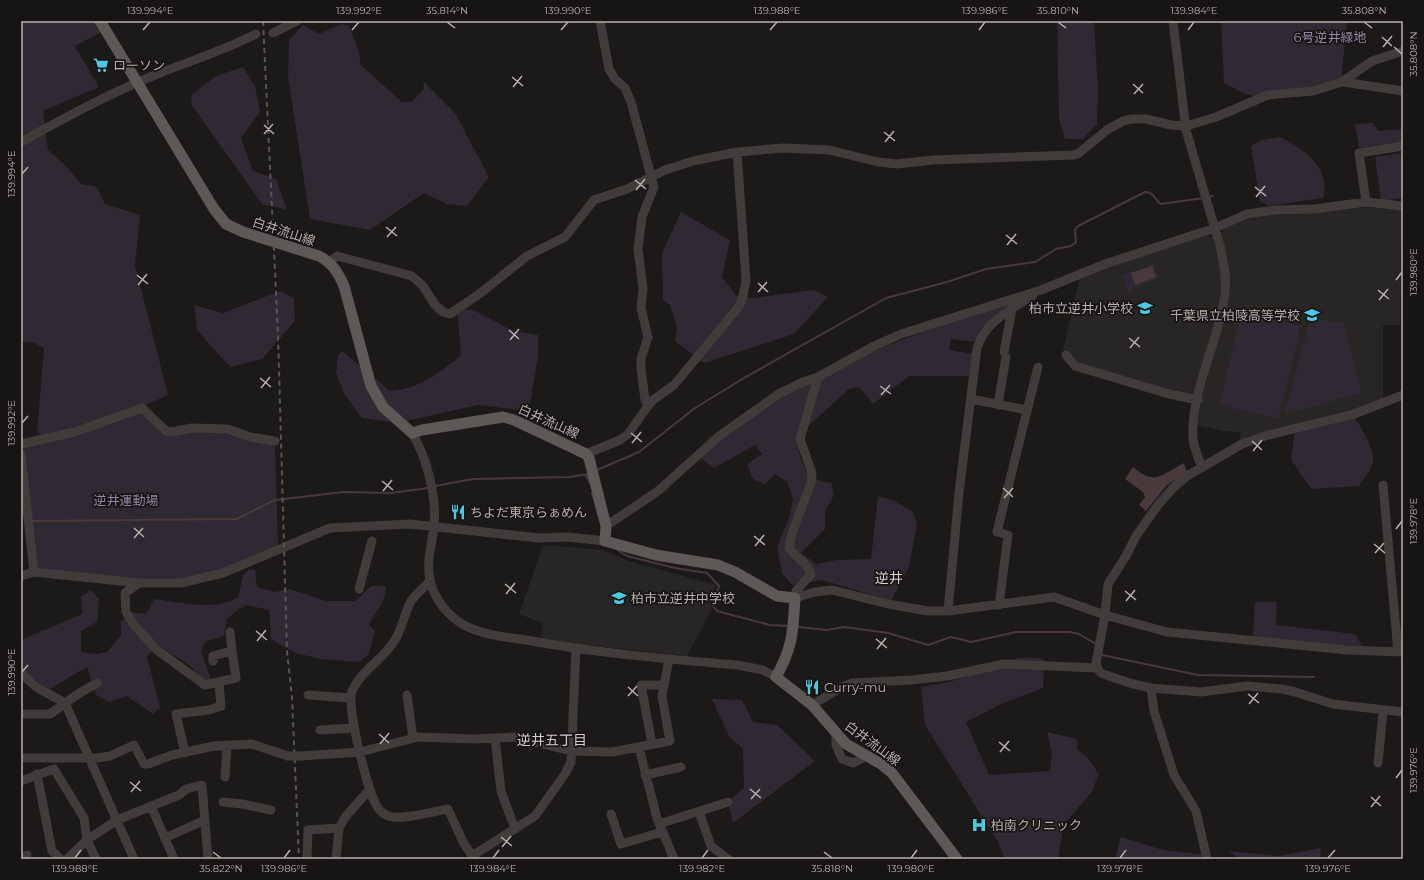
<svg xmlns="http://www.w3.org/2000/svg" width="1424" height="880" font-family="Montserrat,'Noto Sans JP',sans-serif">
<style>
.built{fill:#282625}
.green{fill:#2e2932}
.water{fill:#49393a}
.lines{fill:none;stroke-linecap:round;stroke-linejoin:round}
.stream{stroke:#49393a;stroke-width:2}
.minor{stroke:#3f3c3a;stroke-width:9}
.major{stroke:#5e5956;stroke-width:11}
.rail{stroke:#5a5553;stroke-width:2;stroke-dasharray:5 4;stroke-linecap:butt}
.minor-bridge{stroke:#3f3c3a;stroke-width:9}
.ticks{fill:none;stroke:#b9afac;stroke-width:1.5}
.labels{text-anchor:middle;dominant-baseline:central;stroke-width:3.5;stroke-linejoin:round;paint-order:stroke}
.park-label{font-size:13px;fill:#9585a2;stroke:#161514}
.poi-label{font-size:13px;fill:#b9afac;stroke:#161514;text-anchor:start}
.street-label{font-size:13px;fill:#b9afac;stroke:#161514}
.neighbourhood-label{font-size:14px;fill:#d5cfcd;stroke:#161514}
.neatline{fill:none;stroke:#b9afac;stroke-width:1.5}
.ticks-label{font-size:10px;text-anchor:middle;fill:#b9afac}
</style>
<rect width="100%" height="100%" fill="#1b1a19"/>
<path class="built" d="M1370 207 1403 210 1401 240 1400 325H1383V401L1239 442 1241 432 1224 431 1197 425 1202 397 1227 305 1220 236 1225 228 1248 219 1266 215 1299 214Z
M1205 234 1213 238 1221 273V285L1216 317 1194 396 1171 392 1078 364 1073 356 1063 350 1080 277Z
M543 545 603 550 626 560 715 585 711 611 687 656 541 640 542 623 519 614Z"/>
<path class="green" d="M21 21H97L103 31 75 46 99 87 43 111 48 150 68 168 81 184 97 187 105 204 140 215 135 265 168 395 137 409 171 432 192 428 275 441 278 550 181 583 34 572 29 527 27 466 23 447 48 440 37 432 44 348 34 343 21 342V226L22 225 21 217Z
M1057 21H1094L1098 90 1097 124 1083 139H1065L1059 118Z
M1221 21H1347L1341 81C1320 87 1271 100 1250 95 1241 93 1232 87 1224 83Z
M342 24 349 26 358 48 361 65 402 102H411L423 90 424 82 455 113 489 177 467 206 447 204 424 193 370 230 310 219 288 76 289 40 303 25 319 34Z
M243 67 255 86 260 112 241 138 253 171 276 179 287 210 262 204 191 104 192 94 216 76Z
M1373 123 1378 131 1403 129V142L1359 148 1355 124Z
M1280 137C1304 149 1332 168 1323 198L1268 206 1260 201 1251 146 1262 140Z
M1403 153V198L1381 201 1375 157Z
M681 212 730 240 722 277 736 295 753 298 814 290 828 297 794 334 704 363 675 341 677 327 670 305 663 300 662 253Z
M1154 264 1159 278 1132 288 1133 291 1129 293 1122 275Z
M280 291 294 298 295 321 262 359 230 367 197 330 194 305 223 313Z
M1027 296 976 342 951 339 949 350 974 354 969 376H909L873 404 859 387 849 389 795 438C803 463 802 480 832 483L834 495 825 511V529L801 553 816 564 837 560 871 559 878 496 892 500 912 511 917 523 909 567 891 601 822 580 792 585 782 573 777 546 789 519 793 499 787 482 775 474 765 484 753 479 747 464 762 454 755 445 714 468 699 457C729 435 758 409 790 391 865 349 946 324 1027 296Z
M457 309 474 310 513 331 538 335V355L529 411 478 405 398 423 362 418 345 395 336 373 338 355 342 351 390 391C417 390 441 372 461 355Z
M1242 311 1301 326 1278 419 1219 405Z
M1311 318 1344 323 1362 393 1284 414Z
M1352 415C1360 423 1375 450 1373 461 1373 468 1363 479 1359 486L1311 489 1291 459 1295 431Z
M249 569 255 570 257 587 274 592 290 589 326 601H355L371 586H386C386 603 376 610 369 625L375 631 369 654 359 662 322 659 295 653 271 639 269 610 246 605 239 609 227 619 224 636 206 641 201 651 212 682 204 681 188 664 157 645 147 657 160 707 153 714 127 696 109 702 96 695 87 667 48 690 21 669V640L82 614 81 597 91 590 99 599 97 622 81 631V652L96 654 107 652 121 635V621L131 612 146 614 154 599C181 602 214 612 238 597L243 576Z
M1255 602H1277L1276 625 1355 634 1362 646 1284 642 1253 637Z
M1019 658H1039L1044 660 1043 688 1001 704 966 722 989 775 1050 771 1052 753 1047 732 1077 739V749L1087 757 1099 774 1091 793 1064 824 1058 859H1005L998 842 925 725 921 687 949 682Z
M712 699 742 700 753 722 777 725 815 761 733 823 728 802 744 788 743 749 729 736Z
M1121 837 1163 850 1206 855 1207 859H1115Z
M1321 848 1320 859H1239L1229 851 1278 856Z"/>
<path class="water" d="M1152 266 1156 277 1135 285 1131 273Z
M1184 463 1187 472 1167 485 1146 511 1139 505 1145 497 1143 492 1125 479 1133 467C1155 486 1161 475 1184 463Z"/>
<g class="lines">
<path class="stream" d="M1208 197 1213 196
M597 470 639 452 695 408 744 378 886 298 947 282 986 269 1035 262 1056 249 1071 246 1076 242 1075 230 1078 226 1145 192C1155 192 1154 200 1161 204L1204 198
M586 475 590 483
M435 486 473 479 569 477 589 474
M592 493 599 517
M32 521 237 519 275 500 344 492 391 493 428 488
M616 549 627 556 675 568 707 573 719 586 713 606 717 611 770 625 789 626
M797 627 827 630 844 627 888 633 928 645 951 637 971 642 1016 632H1070L1079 634 1096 644
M1102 655 1198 675 1314 677"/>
<path class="minor" d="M1173 21 1186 130 1220 246C1223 261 1227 277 1225 292 1220 339 1190 392 1193 439 1194 448 1199 459 1202 468
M273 33 297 21
M1343 82 1403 91
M21 142C66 117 112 92 160 73 193 60 225 50 256 34
M1366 202 1359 153 1403 146
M329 262 337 256 412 276 423 286 435 305 443 312 450 314 482 292 527 256 565 237 594 200 627 189 665 170 693 161 737 152 783 148 829 150 878 162 897 164 933 160 1074 155 1079 153 1107 130 1123 121 1131 119H1146L1171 125 1186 126 1216 117 1268 95 1313 91 1342 82 1372 61 1403 51
M1004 352 1012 309
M1066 355 1075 366 1169 394 1198 400
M818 377 800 439 812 473 811 483 792 533 789 548C795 557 808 563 811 574L796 591 795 598 815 592 832 590 888 604 928 611H948L1054 597 1105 615 1167 632 1347 650 1403 652
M1403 395 1354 414 1268 435 1242 444 1187 476 1173 488 1158 505 1136 536 1126 556 1108 584 1105 615 1096 663 1099 671 1103 674 1133 684 1151 688 1201 692 1247 686 1282 689 1295 692 1333 704 1403 712
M971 399 1027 410
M998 405 1006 357
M648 406 653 400 674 385 737 309 742 301 746 280 737 152
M412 433C427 457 437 498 434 526 432 545 426 561 430 580 434 599 448 616 464 625 483 635 505 637 526 640 596 653 666 659 737 665L763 670 776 677
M21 444 75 432 142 408 166 431 171 432 192 428 228 429 250 437 275 441
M21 454 34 572
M586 454 620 440 628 434 648 406 645 400 641 368V359L648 337 641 308 643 288 638 249 642 217 654 187 631 102 625 88 615 79 609 69 600 21
M1383 485 1398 652
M606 526 658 491 718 437 780 393 803 382 818 377 874 346 901 334 1041 290 1105 264 1215 228 1247 214 1275 210 1315 209 1366 202 1403 206
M21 576 34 572 139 583H181L223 573 330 528 410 524 539 538 568 537 605 541
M430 581C424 588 414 595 410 603 404 615 402 629 395 640 384 659 361 670 352 691 346 706 368 794 378 808 380 811 384 814 388 816 399 821 435 811 448 809L463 842 474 859
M139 583 125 593 126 612 134 625 157 650 205 685 236 678 232 651 213 656V661
M359 589 372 541
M999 605 1008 535 997 532 1038 367
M948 611 959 493 977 348C987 319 1009 312 1033 295
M230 632 232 651
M21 673 36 687 65 703 134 859
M1151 688 1154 711 1174 775 1196 811 1207 859
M308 695 350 698
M407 695 413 738
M812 705 842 687 853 683 912 680 947 676 1004 664 1097 668
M21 714H50L78 694 97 683
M320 730 353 728
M836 735V745L842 759 853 763 867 756
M495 738 501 791 515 829
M652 744 641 685H664
M639 748 657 818 674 859
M185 753 176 714 209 710 221 706 219 683
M300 756 360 752 418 737 474 739 515 737 571 751 612 752 670 741 662 696 669 659
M21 758H97L110 756 134 745 144 764H148L172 755 214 746 252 744 288 756
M1378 763 1383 711
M37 774 52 851 61 859
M645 775 681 767
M225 777 227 746
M21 781 54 769 84 818 87 840 96 859
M223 802 242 804 271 810
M151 806 174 859
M699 812 711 846 728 859
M611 814 621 844 662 832
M659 824 728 802
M165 838 205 820
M472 856 535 816 565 774 571 762 576 649
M21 859 27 855
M67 859 87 840 117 820 179 795 186 789 202 785 208 859
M307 859 308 830 339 828
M336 859 339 828 346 816 370 789"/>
<path class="major" d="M100 21 214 209 226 224 243 232 319 256C332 263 338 272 344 286L371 386 383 407 412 433 422 430 503 417 514 420 586 454 589 458 606 526 605 541 656 555 718 565 735 572 777 596 795 598C793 631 793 647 776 677L812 705 846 744 881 764 892 773 957 859"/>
<path class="rail" d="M263 21 278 334 287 652 292 697 299 859"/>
<path class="minor-bridge" d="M288 756H300"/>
</g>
<path class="ticks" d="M447 22 455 28M1058 22 1066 28M1364 22 1372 28M143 30 150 22M352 30 359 22M561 30 568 22M770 30 777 22M979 30 985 22M1188 30 1194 22M1382 37 1392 46M1383 47 1392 36M1394 47 1402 54M512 77 523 86M1133 84 1143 93M513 87 522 76M1134 94 1143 84M264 125 274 134M884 132 895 141M264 134 273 124M885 142 894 131M22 174 28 167M635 180 646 189M1255 187 1266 196M636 190 645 179M1256 197 1265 186M386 227 397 236M1006 235 1017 244M387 237 396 227M1007 245 1016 234M137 275 148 284M1396 280 1402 272M758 283 768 292M138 285 147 274M1378 290 1389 299M758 292 767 282M1379 300 1388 289M509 330 519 339M1129 338 1140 347M510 340 519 329M1130 348 1139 337M260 378 271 387M880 386 891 394M261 388 270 377M881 395 890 385M22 423 28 416M631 433 642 442M1252 441 1262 450M632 443 641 432M1253 451 1262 440M382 481 393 490M1003 488 1013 497M383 491 392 480M1004 498 1013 488M134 528 144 537M1396 529 1402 521M754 536 765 545M134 538 143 528M1374 544 1385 553M755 546 764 535M1375 553 1384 543M505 584 516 593M1125 591 1136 600M506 594 515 583M1126 601 1135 590M256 631 267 640M876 639 887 648M257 641 266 630M877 649 886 638M22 672 28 665M628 687 638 696M1248 694 1259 703M628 696 637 686M1249 704 1258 693M379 734 389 743M999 742 1010 751M380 744 389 733M1000 752 1009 741M1396 778 1402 770M130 782 141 791M750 789 761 798M131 792 140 781M1371 797 1381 806M751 799 760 789M1371 807 1380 796M501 837 512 846M502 847 511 836M213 852 221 858M824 852 832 858M75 858 81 850M284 858 290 850M493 858 499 850M702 858 708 850M911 858 917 850M1120 858 1126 850M1328 858 1335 850"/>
<defs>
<g id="supermarket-bare" transform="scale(1.2)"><path d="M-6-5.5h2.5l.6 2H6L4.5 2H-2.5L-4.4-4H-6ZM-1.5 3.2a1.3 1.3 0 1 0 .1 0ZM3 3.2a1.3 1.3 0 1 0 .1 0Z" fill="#4bc9e1" stroke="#161514" stroke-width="2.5" paint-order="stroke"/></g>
<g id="school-bare" transform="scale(1.2)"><path d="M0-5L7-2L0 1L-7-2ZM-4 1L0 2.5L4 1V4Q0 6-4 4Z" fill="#4bc9e1" stroke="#161514" stroke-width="2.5" paint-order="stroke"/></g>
<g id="restaurant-bare" transform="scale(1.2)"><path d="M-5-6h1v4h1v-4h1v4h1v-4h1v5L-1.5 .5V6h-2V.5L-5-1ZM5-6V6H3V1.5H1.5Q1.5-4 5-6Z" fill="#4bc9e1" stroke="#161514" stroke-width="2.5" paint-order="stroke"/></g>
<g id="hospital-bare" transform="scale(1.2)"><path d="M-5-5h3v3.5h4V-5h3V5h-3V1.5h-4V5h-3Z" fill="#4bc9e1" stroke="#161514" stroke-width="2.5" paint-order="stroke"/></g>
</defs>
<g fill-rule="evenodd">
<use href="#supermarket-bare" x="101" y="65"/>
<use href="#school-bare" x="1145" y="308"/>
<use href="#school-bare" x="1312" y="315"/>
<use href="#restaurant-bare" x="458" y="512"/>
<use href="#school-bare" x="619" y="598"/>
<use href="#restaurant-bare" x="812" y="687"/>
<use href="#hospital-bare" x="979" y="825"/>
</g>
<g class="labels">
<g class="park-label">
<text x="1330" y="37">6号逆井緑地</text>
<text x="126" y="500">逆井運動場</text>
</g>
<g class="poi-label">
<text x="113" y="65">ローソン</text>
<text x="1133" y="308" text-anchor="end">柏市立逆井小学校</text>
<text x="1300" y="315" text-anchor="end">千葉県立柏陵高等学校</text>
<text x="470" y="512">ちよだ東京らぁめん</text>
<text x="631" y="598">柏市立逆井中学校</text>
<text x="824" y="687">Curry-mu</text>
<text x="991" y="825">柏南クリニック</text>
</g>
<g class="street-label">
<text transform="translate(284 231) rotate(18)">白井流山線</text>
<text transform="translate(549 421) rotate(24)">白井流山線</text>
<text transform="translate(873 743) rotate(36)">白井流山線</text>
</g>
<g class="neighbourhood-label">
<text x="889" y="578">逆井</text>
<text x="552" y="740">逆井五丁目</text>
</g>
</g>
<rect width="1424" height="880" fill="none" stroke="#161514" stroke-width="44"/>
<rect x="22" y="22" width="1380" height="836" class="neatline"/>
<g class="ticks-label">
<text x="150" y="14">139.994°E</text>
<text x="359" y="14">139.992°E</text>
<text x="447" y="14">35.814°N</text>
<text x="568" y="14">139.990°E</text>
<text x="777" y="14">139.988°E</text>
<text x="985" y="14">139.986°E</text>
<text x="1058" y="14">35.810°N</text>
<text x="1194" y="14">139.984°E</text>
<text x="1364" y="14">35.808°N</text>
<text transform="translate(1413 54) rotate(-90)" y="4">35.808°N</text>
<text transform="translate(11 174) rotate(-90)" y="4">139.994°E</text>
<text transform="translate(1413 272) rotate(-90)" y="4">139.980°E</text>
<text transform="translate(11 423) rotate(-90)" y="4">139.992°E</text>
<text transform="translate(1413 521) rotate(-90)" y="4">139.978°E</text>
<text transform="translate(11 672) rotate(-90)" y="4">139.990°E</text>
<text transform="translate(1413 770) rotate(-90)" y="4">139.976°E</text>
<text x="75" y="872">139.988°E</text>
<text x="221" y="872">35.822°N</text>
<text x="284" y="872">139.986°E</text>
<text x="493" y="872">139.984°E</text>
<text x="702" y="872">139.982°E</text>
<text x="832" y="872">35.818°N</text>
<text x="911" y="872">139.980°E</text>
<text x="1120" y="872">139.978°E</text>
<text x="1328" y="872">139.976°E</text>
</g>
</svg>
